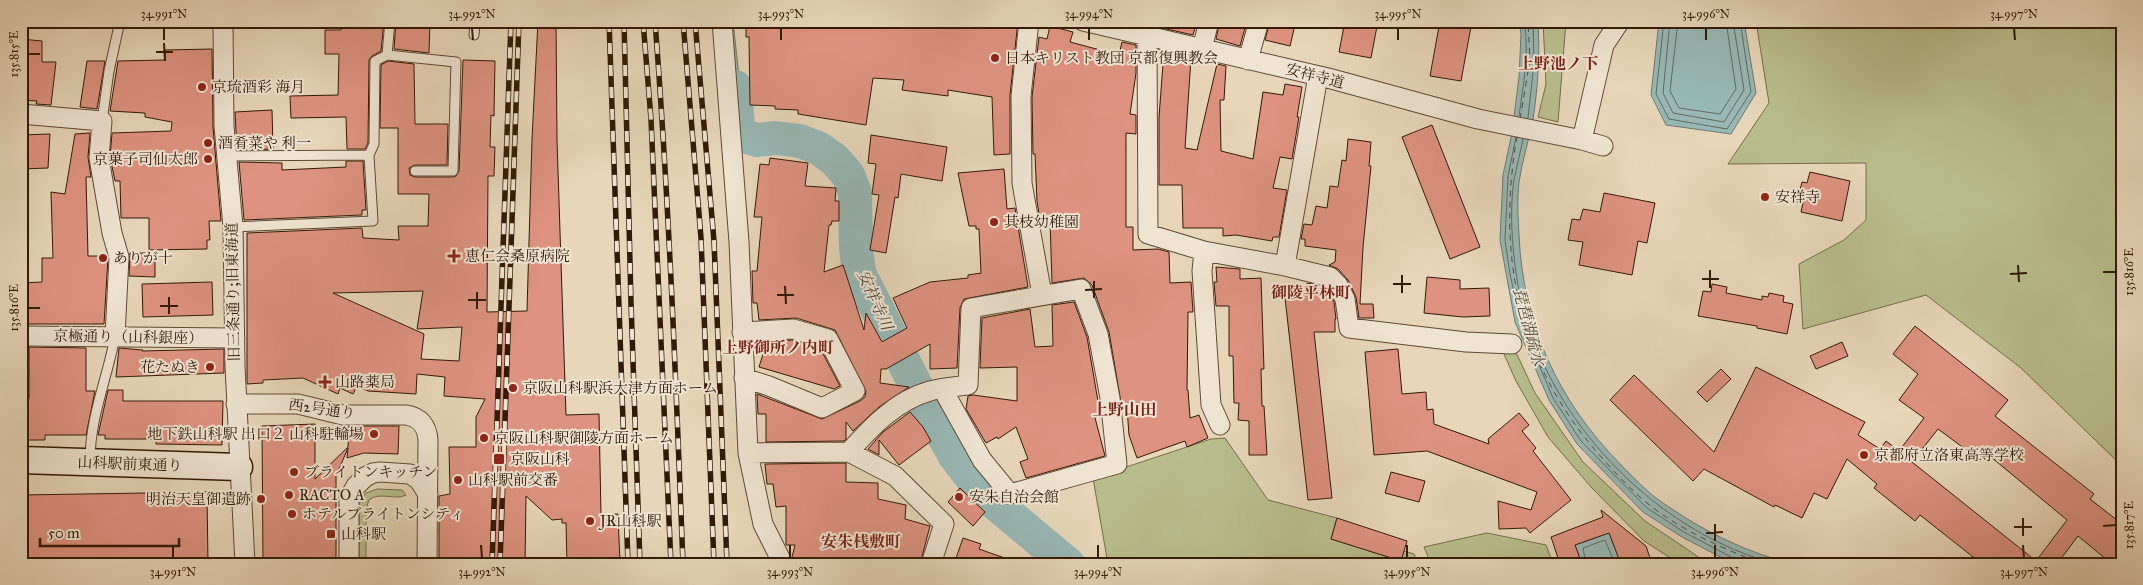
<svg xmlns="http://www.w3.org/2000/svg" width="2143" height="585" font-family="'IM FELL Great Primer','Noto Serif JP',serif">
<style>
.green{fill:#b9bd8d;stroke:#766c4a}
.water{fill:#97b8b5;stroke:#6f796f}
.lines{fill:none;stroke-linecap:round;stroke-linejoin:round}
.shore{stroke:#64695e;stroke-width:1}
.river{stroke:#97b8b5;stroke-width:34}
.ferry{stroke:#50493b;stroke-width:1;stroke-dasharray:6 5;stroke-linecap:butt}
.building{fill:#de9281;stroke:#321a07;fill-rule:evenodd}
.lane-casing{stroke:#5f4934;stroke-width:11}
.street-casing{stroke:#5f4934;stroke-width:21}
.secondary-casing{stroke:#321a07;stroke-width:29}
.lane{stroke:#efe4d2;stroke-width:9}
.street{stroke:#efe4d2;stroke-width:19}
.secondary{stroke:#efe4d2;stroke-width:26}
.rail-casing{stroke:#321a07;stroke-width:5.5}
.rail{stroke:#efe4d2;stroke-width:4;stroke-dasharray:11;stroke-linecap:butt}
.ticks{fill:none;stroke:#321a07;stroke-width:2}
.poi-dot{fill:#8f2418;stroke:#efe4d2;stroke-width:2}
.labels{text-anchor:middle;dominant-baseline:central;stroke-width:4;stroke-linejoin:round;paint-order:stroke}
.poi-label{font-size:15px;fill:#321a07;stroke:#efe4d2;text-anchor:start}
.street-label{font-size:15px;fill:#321a07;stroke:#efe4d2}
.neighbourhood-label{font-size:16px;font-weight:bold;fill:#7a1f14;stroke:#efe4d2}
.water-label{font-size:16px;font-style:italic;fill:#50493b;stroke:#efe4d2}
.neatline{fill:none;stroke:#321a07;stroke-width:2}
.ticks-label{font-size:12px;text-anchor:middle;fill:#321a07}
</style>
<rect width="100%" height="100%" fill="#e7d6ba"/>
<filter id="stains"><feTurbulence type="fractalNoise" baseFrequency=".004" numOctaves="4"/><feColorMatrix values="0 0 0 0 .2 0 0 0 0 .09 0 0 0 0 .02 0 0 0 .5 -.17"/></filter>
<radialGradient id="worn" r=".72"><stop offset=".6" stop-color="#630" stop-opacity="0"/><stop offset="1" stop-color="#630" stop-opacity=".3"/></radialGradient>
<path class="green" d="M1543 21H1566L1558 122 1538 117 1546 84Z
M1756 21H2122V466L2021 368 1926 295 1803 329 1799 264 1844 240 1866 220V163L1728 164 1769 103Z
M1499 343 1512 344 1535 393 1583 462 1645 521 1709 564H1680L1644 541 1591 487 1548 437 1516 381Z
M1225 438 1268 500 1337 518 1331 539 1401 561 1404 551 1414 554 1418 564H1108L1093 478 1211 439Z
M377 489 402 490 406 495C395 501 380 491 369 500L366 509V564H359V504L366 493Z
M1487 533 1546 545 1553 564H1431L1424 547Z"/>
<path class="water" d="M725 21H733L744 123H733Z
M1519 21H1538C1540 54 1538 87 1533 119 1529 140 1522 161 1519 182 1517 200 1518 218 1519 235 1523 325 1558 401 1621 465 1634 478 1648 493 1663 503 1693 524 1726 542 1760 554 1771 558 1782 560 1793 564L1730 562 1682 537 1643 512 1577 444 1549 400 1515 322 1500 240 1503 175 1512 133 1519 77 1521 34Z
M1659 21H1744L1756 93 1731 134 1666 125 1651 95Z
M1609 533 1621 564H1582L1575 545Z"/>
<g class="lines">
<path class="shore" d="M1664 21 1656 94 1669 119 1727 129 1751 92 1740 21
M1670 21 1663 93 1673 113 1724 122 1744 90 1733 21
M1678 21 1670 91 1679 108 1720 114 1736 89 1726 21
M1519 116C1523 86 1530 52 1524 21
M1528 118 1534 63 1533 21
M1516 137 1508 176 1505 240 1510 274 1520 320 1553 398 1581 441 1647 508 1684 532 1731 557 1734 564
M1523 139C1520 153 1517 166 1514 180 1508 217 1514 279 1525 315 1558 430 1660 533 1776 564
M1586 564 1583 548 1605 540 1615 564"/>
<path class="river" d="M735 87 738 127 744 136 757 140 776 138 800 141 818 148 834 159 848 175 855 193 856 248 859 273 921 396 955 456 984 494 1068 564"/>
<path class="ferry" d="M1520 119 1530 60 1528 21
M1517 136C1496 258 1519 366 1603 459 1618 476 1634 493 1652 507 1685 532 1724 549 1763 564"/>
</g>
<path class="building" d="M341 21H384L381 51 372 56 369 60 368 143 365 149H347L346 117 291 118 290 96 338 95 339 54H325V30H341Z
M396 21H430L429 53 394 49Z
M538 21H556L557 140 566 415 599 414 601 515 618 514 620 564H567L566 523H562V519L552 520 526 496 525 564H439V496L450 494 449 447H476V417L485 399 444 396 445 377 417 374 416 394 368 391 357 386 353 394 340 388 338 394 303 378 263 380V383L247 384V233L362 228 363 238 399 240 398 226H428L429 194H398V128H380L381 65 388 61 414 64 415 124H448L447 165H415L409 168 410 175 415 177H453L456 176 459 171 463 60 495 61 494 116 491 115 490 147H495L494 176H488L487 312 527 311 532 139ZM423 291 417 329 462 327 459 361 421 359 424 334 333 293Z
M746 21H1018L1010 95V154L994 155 992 97 948 90V96L902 90 904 80 873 78 866 125 798 114V110L775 109V106L750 105 749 37H746Z
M1163 21H1197L1193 35 1162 28Z
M1220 21H1247L1240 46 1216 39Z
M1270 21H1296L1290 46 1265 40Z
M1345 21H1378L1371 58 1339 52Z
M1440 21H1472L1461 81 1430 76Z
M1050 26 1073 32 1070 42 1119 55 1122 42 1136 45V73L1130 114 1136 115V134L1126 133V227H1133V250L1158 249 1169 252 1170 283 1191 282 1193 312H1188L1187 390H1188L1190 418 1199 415 1208 438 1187 447 1185 441 1137 458 1129 435 1127 408 1122 409 1109 332 1092 285 1084 278 1052 283 1050 220H1040L1037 201 1035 154H1033L1032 97 1039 37 1047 39Z
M21 39 42 41V62H56L51 105 36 104 37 101 21 100Z
M212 49 213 127 221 221H209L210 240H207V249L149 250V218H121L120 181H115L110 157 112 133 171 131 172 122 145 117V113L110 111 118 61 165 60V50Z
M1164 51 1191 58 1185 148 1197 150 1217 64 1226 66 1224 100H1220L1221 151 1253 159 1263 92 1283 95 1285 84 1302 87 1297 117H1299L1292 159 1280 157 1273 188 1287 190 1279 237H1273L1272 241 1236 235 1223 236V228H1183L1182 185H1159V117Z
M87 61H105L97 109 80 107Z
M272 110 273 149 237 150 235 112Z
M1432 125 1480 247 1450 259 1402 137Z
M90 133 88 157 91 177H86L88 256H107L108 258 104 324H21V283L42 282V258H53L51 192 65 194 75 134Z
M50 134 48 168 21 169V135Z
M871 135 947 147 942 181 901 174 898 198 895 197 886 253 870 250 879 195 872 194 876 164 868 163Z
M1348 139 1371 142 1369 166H1371L1363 247 1360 304H1373L1374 318H1359L1356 297 1348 280 1338 269 1329 265 1335 262 1336 250 1305 246V239H1301L1304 224 1312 225 1316 206 1327 208 1330 186 1338 187 1342 160 1346 161Z
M770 158 808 163 805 186 836 188 835 201H839V221H832L831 225H829L824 272 843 265 864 330 866 313 882 342 907 328 893 298 930 282 968 278V275L981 273 979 229H976V226H969L958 173 1004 169 1007 209 1015 208 1028 287 964 299 960 308 957 368 930 369V344L886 369H881L880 383 909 387 879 407 853 431 846 422V439L844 441 766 442V414H758L757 394 822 419 860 401 865 397 866 391 835 330 796 318 759 320 757 303H753L752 271H757L762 217H754L760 164 769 165Z
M346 161H363L366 210H362V215L244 220 239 162 282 163V170L346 167Z
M1810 172 1850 181 1842 221 1801 212 1803 203 1797 202 1802 182 1807 183Z
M1604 193 1655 203 1647 243 1638 241 1632 275 1579 265 1583 242 1568 240 1572 219 1580 220 1583 209 1600 212Z
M130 253H155V277L129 276Z
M1216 267 1240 269V279L1261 278 1264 369H1261L1262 406H1264L1267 455H1249V421L1238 420 1239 403H1234L1233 356H1229V306H1216L1214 282H1217Z
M1427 277 1460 280V289L1489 288 1490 316 1463 317 1424 313Z
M212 282 213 315 143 317 142 284Z
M1308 283 1324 287 1329 292 1334 302 1336 319H1335V332H1314L1332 498 1308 500 1285 298Z
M1712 284 1727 287 1726 293 1762 300V296L1768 297 1769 293 1784 296 1783 302 1793 304 1787 334 1757 328V326L1698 316 1703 291 1711 292Z
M1074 302 1087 337 1100 413 1094 414 1105 456 1026 478 1020 462 1028 459 1016 427 998 439 997 437 986 443 966 409 968 396 973 395 1017 401V367L980 368 982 318 1030 309 1035 347 1053 346 1052 305Z
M1915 326 2008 400 1995 416 2094 494 2090 499 2122 524V564H2112L2078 536 2057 564H1982L1920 515 1915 521 1874 488 1877 484 1847 459 1827 499 1814 493 1802 518 1775 505 1774 507 1704 469 1693 481 1610 400 1634 375 1714 452 1756 367 1865 422 1858 435 1880 449 1886 441 1899 451 1924 418 1899 400 1918 374 1893 354ZM1938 429 1980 460 1985 452 2067 520 2036 561 1912 462Z
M792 340 820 348 840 386 834 389 759 367 764 351 757 349 759 342Z
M1842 342 1848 356 1816 369 1810 356Z
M29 347 86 348V391H95L86 435H45V440H21V399H29Z
M119 348 143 350 142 351 224 349V373L116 377Z
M1398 349 1402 394 1426 392 1427 410 1433 409 1434 424 1489 444 1488 439 1519 413 1529 425 1522 431 1536 448 1533 451 1571 500 1530 533 1526 528 1499 529 1498 501 1531 510 1537 492 1427 451 1374 455 1365 352Z
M1721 369 1731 379 1707 402 1697 392Z
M108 390H123V401H223L222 445 156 444V439H105V435H98Z
M910 412 923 427 931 441 899 465 879 440V455L868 449 883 432Z
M315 424V479L348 447 349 426H399L398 454 364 453 347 458 348 448 336 476V564H263L262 426Z
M846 463V482L878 483V499L906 505 905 519 930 526 920 564 794 562 792 557 795 545H786V506L776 507 773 484H767L765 464Z
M1391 472 1425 481 1419 502 1385 493Z
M960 488 985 512 973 526 948 502Z
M207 492 208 564H21V495Z
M1601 510 1646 546 1652 564H1621L1609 533 1575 545 1582 564H1560L1551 537 1603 517Z
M1337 518 1407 541 1401 561 1331 539Z
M963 538 981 544 979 549 1016 562V564H954Z"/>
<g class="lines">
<g class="lane-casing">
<path id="lane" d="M474 35 475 21
M387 55 456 62 453 171H415
M102 121 109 71 120 21
M226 156 369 155
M233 227 373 221 369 155 374 144 375 61 387 55 390 21
M90 461C90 417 107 379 115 337"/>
</g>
<g class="street-casing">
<path id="street" d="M223 21 224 126 233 227 235 366 245 564
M722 21 739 242 748 453 763 524 783 564
M1029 21 1021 96 1022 183 1042 295
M1083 21 1328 78 1478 119 1582 140 1604 45 1620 21
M1147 36 1148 234 1204 251 1285 266 1330 277 1338 285 1345 299 1349 328 1466 342 1512 344
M1202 49 1209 21
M1248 60 1259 21
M21 114 102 121 99 158 112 233 119 257 115 336
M1582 140 1603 146
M1204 251 1202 271 1211 405 1220 425
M1285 266 1318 76
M742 332 793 329 828 339 855 391 822 408 769 386 744 378
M21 336 235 338
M236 404H298L343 415H406C420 417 427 426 428 440L427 564
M849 452C871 427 897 400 930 391 942 387 956 387 968 385L971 308 1081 289 1098 334 1110 398 1117 464 1010 494 982 460 943 390
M748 453 849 452 895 476 944 524 931 564
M349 564V498L356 486 365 477 373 473 380 472 410 474 419 480 428 494"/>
</g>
<g class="secondary-casing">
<path id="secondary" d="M21 460 239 467"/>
</g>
<use href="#lane" class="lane"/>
<use href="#street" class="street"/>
<use href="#secondary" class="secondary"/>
<g class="rail-casing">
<path id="rail" d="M609 21 628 564
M624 21 631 303 640 564
M643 21 651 119 671 564
M655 21C669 202 676 383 683 564
M683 21 701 238 714 564
M695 21 714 241 727 564
M492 564 511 21
M500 564 519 21"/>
</g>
<use href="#rail" class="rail"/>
</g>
<path class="ticks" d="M164 28V40M472 28 473 40M781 28V40M1089 28V40M1398 28V40M1706 28V40M2014 28 2015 40M164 43 165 61M156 52H173M28 54H40M2018 265 2019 282M1710 270V288M2103 272H2116M2010 274 2027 273M1402 275V293M1702 279H1719M1094 281V298M1393 284H1411M785 286 786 304M1085 290 1102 289M477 292V309M777 295H794M169 297V314M468 300H486M160 306H178M28 308H40M2023 518V536M1715 524V541M2103 526 2116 525M2014 527H2032M1706 533 1723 532M173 545V558M481 545 482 558M790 545V558M1098 545V558M1407 545V558M1715 545V558M2023 545 2024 558"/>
<g class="poi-dot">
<circle cx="995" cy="58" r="5"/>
<circle cx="202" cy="87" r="5"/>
<circle cx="208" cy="143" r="5"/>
<circle cx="208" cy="159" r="5"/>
<circle cx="1765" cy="197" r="5"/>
<circle cx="994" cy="222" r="5"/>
<path d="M451.5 248.5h5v5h5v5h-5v5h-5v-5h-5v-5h5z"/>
<circle cx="103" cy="258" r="5"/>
<circle cx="210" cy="367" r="5"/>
<path d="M322.5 374.5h5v5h5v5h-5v5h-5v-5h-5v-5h5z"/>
<circle cx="513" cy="388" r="5"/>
<circle cx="374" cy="434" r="5"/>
<circle cx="484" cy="438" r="5"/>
<circle cx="1864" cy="455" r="5"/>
<rect x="493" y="453" width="12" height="12" rx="2.5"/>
<circle cx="294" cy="472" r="5"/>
<circle cx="458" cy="480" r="5"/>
<circle cx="289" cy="495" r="5"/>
<circle cx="959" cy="497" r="5"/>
<circle cx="261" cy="499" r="5"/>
<circle cx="292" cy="514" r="5"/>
<circle cx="590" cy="521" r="5"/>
<rect x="326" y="529" width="10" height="10" rx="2.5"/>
</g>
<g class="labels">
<g class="poi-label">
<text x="1005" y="58">日本キリスト教団 京都復興教会</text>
<text x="212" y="87">京琉酒彩 海月</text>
<text x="218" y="143">酒肴菜や 利一</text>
<text x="198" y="159" text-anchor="end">京菓子司仙太郎</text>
<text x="1775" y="197">安祥寺</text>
<text x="1004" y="222">其枝幼稚園</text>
<text x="465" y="256">恵仁会桑原病院</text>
<text x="113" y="258">ありが十</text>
<text x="200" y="367" text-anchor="end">花たぬき</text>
<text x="335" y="382">山路薬局</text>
<text x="523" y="388">京阪山科駅浜大津方面ホーム</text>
<text x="364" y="434" text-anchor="end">地下鉄山科駅 出口２ 山科駐輪場</text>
<text x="494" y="438">京阪山科駅御陵方面ホーム</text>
<text x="1874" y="455">京都府立洛東高等学校</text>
<text x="510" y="459">京阪山科</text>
<text x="304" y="472">ブライトンキッチン</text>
<text x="468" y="480">山科駅前交番</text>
<text x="299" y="495">RACTO A</text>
<text x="969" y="497">安朱自治会館</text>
<text x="251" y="499" text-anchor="end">明治天皇御遺跡</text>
<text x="302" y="514">ホテルブライトンシティ</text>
<text x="600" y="521">JR山科駅</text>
<text x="341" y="534">山科駅</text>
</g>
<g class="street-label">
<text transform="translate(1315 76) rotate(14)">安祥寺道</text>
<text transform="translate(233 292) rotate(-91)">旧三条通り;旧東海道</text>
<text transform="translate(128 337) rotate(1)">京極通り（山科銀座）</text>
<text transform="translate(322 409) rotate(8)">西2号通り</text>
<text transform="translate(130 464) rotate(2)">山科駅前東通り</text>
</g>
<g class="neighbourhood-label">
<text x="1558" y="63">上野池ノ下</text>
<text x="1311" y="292">御陵平林町</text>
<text x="778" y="347">上野御所ノ内町</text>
<text x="1124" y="409">上野山田</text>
<text x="861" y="541">安朱桟敷町</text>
</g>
<g class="water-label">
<text transform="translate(875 300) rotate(66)">安祥寺川</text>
<text transform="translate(1529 327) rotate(75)">琵琶湖疏水</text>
</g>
</g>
<rect width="2143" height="585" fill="none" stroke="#e7d6ba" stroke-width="55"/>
<path d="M40 538v8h139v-8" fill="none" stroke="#321a07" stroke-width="2.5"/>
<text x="48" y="538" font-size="15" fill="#321a07" stroke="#efe4d2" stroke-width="4" paint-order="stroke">50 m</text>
<rect x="28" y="28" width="2088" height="530" class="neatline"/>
<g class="ticks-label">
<text x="164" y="18">34.991°N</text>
<text x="472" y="18">34.992°N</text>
<text x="781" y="18">34.993°N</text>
<text x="1089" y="18">34.994°N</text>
<text x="1398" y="18">34.995°N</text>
<text x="1706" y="18">34.996°N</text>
<text x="2014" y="18">34.997°N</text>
<text transform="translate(14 54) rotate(-90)" y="4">135.815°E</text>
<text transform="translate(2129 272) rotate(-90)" y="4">135.816°E</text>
<text transform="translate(14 308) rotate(-90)" y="4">135.816°E</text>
<text transform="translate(2129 525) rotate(-90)" y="4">135.817°E</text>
<text x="173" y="576">34.991°N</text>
<text x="482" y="576">34.992°N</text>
<text x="790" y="576">34.993°N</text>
<text x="1098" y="576">34.994°N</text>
<text x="1407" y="576">34.995°N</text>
<text x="1715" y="576">34.996°N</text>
<text x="2024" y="576">34.997°N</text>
</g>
<rect width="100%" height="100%" filter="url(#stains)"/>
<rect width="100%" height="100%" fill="url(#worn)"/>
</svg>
